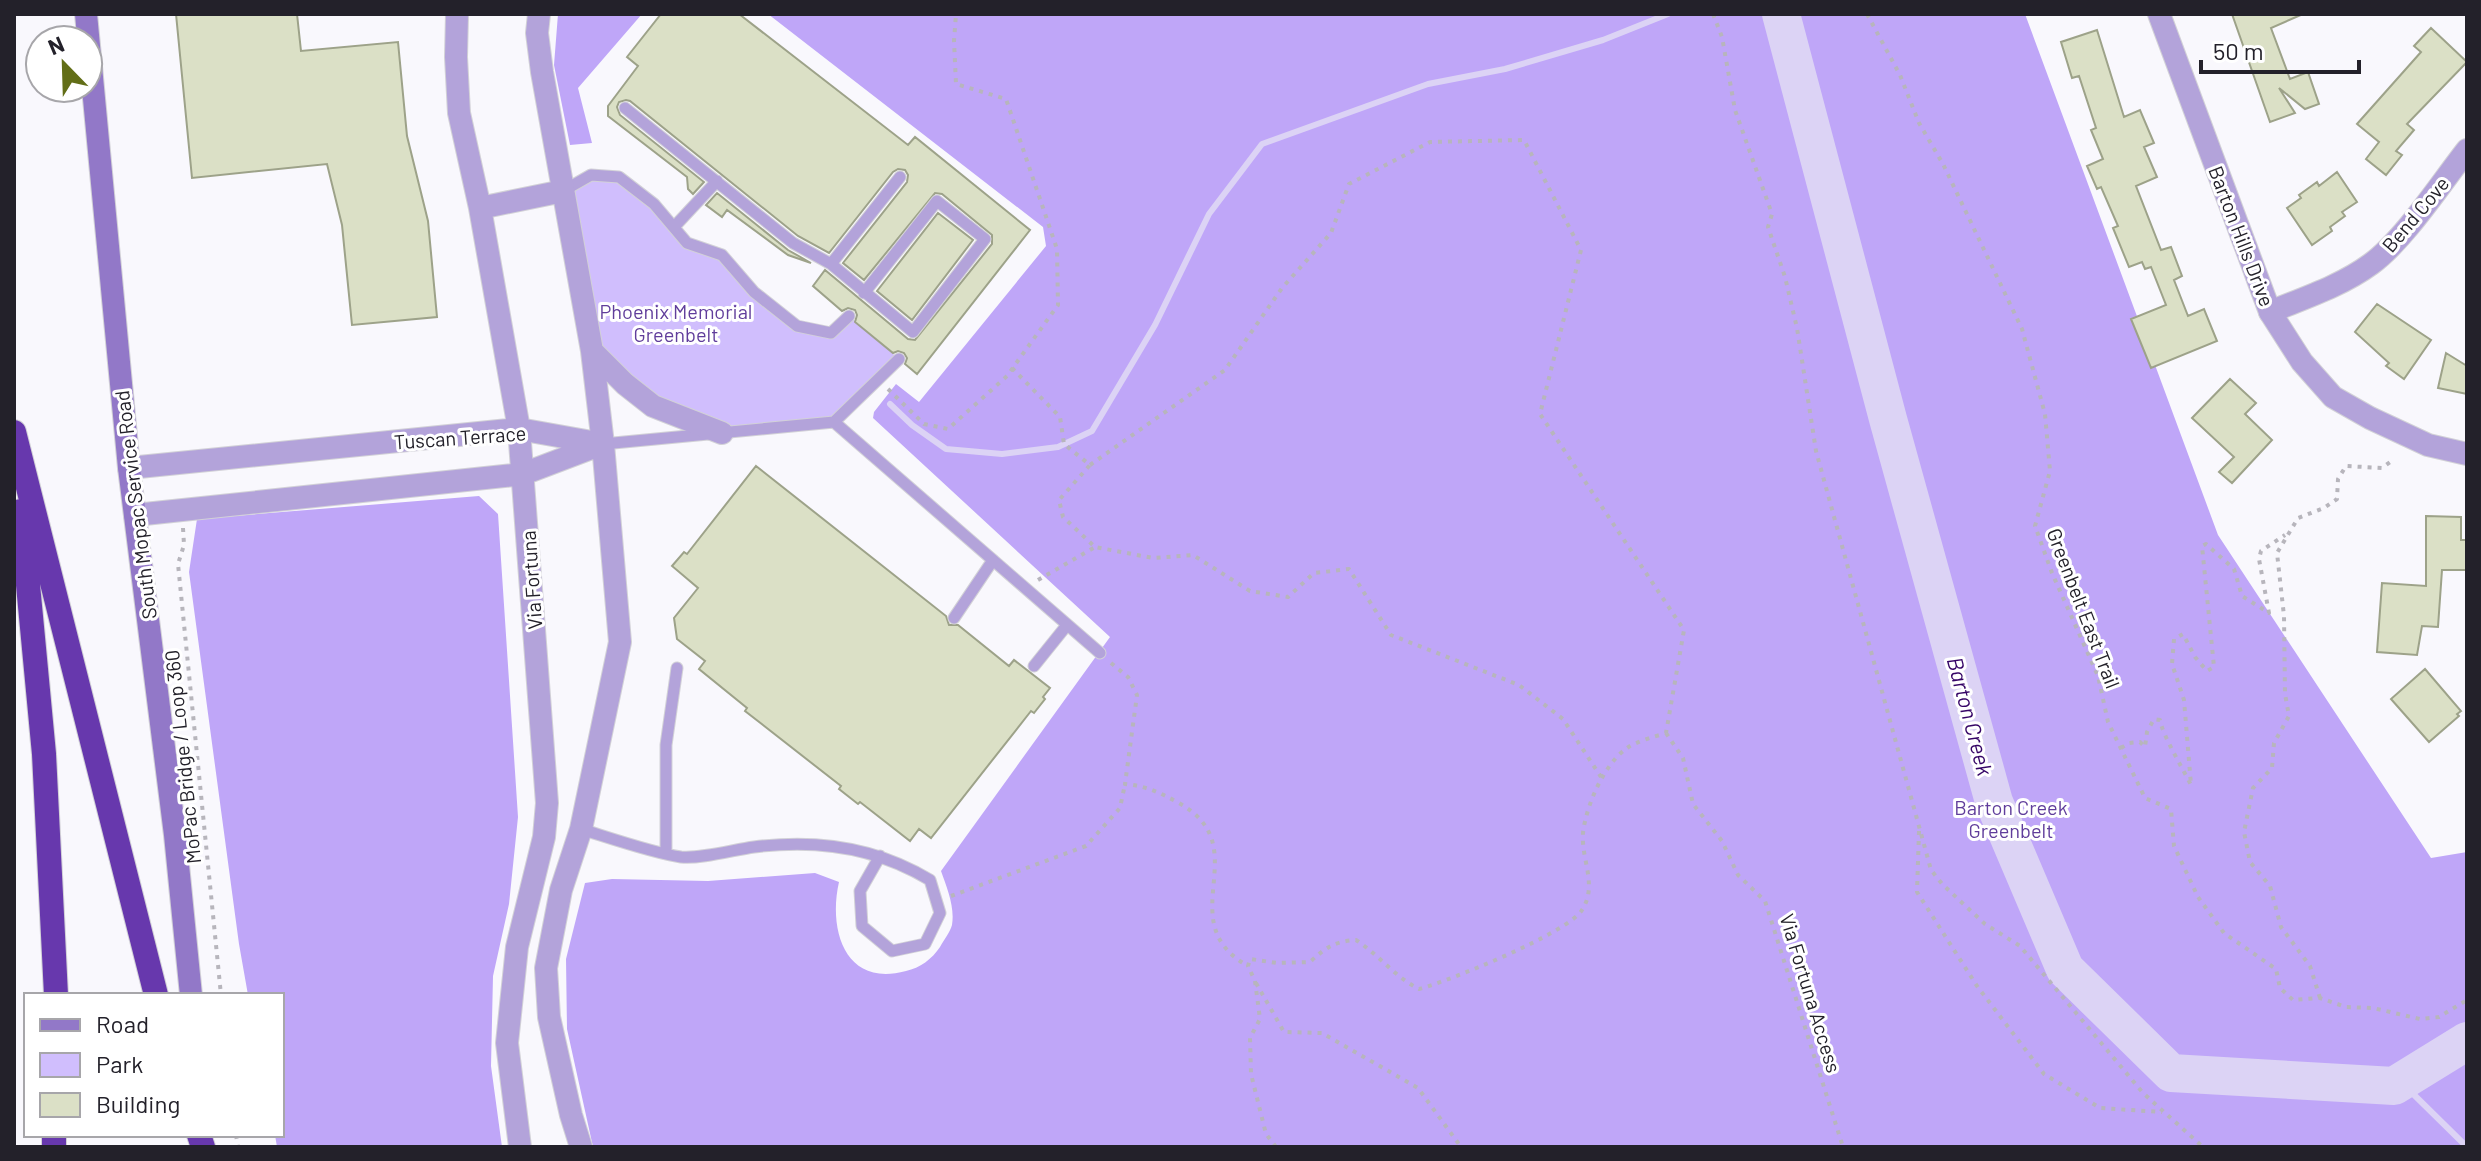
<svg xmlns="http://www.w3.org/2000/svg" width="2481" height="1161" font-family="Barlow,sans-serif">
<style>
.green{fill:#d0befd}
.forest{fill:#bfa6f8}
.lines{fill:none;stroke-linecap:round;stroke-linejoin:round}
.stream{stroke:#dcd3f5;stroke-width:6}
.river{stroke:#dcd3f5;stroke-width:38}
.building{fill:#dbe0c6;stroke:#9da289;stroke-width:2}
.service-casing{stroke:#d2d1d7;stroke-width:13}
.minor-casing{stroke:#d2d1d7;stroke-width:24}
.tertiary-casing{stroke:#d2d1d7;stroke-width:24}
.secondary-casing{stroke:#d2d1d7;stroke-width:24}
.motorway-casing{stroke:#d2d1d7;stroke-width:26}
.path{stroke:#b7b5bc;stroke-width:4;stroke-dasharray:4 6;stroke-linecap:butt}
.service{stroke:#b3a3da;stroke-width:11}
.minor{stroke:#b3a3da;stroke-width:22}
.tertiary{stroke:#b3a3da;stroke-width:22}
.secondary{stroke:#9278c8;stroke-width:22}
.motorway{stroke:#6738ad;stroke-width:24}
.labels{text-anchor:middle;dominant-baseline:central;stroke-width:6;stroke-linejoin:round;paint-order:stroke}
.street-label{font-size:20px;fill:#23212a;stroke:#fff}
.park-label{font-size:20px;fill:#603d9b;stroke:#fff}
.water-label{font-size:22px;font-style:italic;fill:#350466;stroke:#fff}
</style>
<rect width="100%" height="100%" fill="#f9f8fd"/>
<path class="green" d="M591 175 619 177 687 243 722 255 797 326 831 333 849 316 899 359 834 422 722 433 653 406 592 351 563 191Z"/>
<path class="forest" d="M558 14H642L578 88 592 143 570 145 554 65Z
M768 14H2025L2218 535 2431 858 2467 852V1147H593L567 1029 566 959 585 883 612 879 708 881 815 873 839 882C828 930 845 988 906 971 920 968 932 959 940 947 944 940 950 932 952 925 955 907 947 888 941 871L1110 637 873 418 874 412 896 384 919 402 1046 246 1043 227Z
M479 496 498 514 518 817 509 904 493 976 491 1066 502 1147H277L275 1135H282V995H248L239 944 189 572 197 519Z"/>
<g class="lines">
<path class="stream" d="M890 404 912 425 946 449 1002 454 1058 447 1092 431 1155 325 1209 214 1262 144 1428 84 1505 69 1603 40 1668 14
M2401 1082 2467 1147"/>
<path class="river" d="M1781 14 1888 419 1994 802 2065 969 2171 1073 2394 1086 2467 1041"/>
</g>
<path class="building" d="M176 14H297L301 51 398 42 407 136 428 221 437 317 352 325 342 225 327 164 192 178Z
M661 14H739L908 145 915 137 1030 230 917 374 905 364 907 358 904 353 898 351 893 353 855 322 857 315 855 310 848 308 842 311 813 286 825 270 908 339 915 340 992 244V235L942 194 935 193 864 280 843 263 907 182 908 175 905 170 898 169 893 172 829 253 798 236 630 101 626 100 619 102 617 107 620 115 704 182 693 194 688 189 687 177 608 116V106L638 66 627 57Z
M2232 14H2303L2271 28 2290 79 2308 72 2319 104 2305 109 2279 88 2295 113 2270 122Z
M2431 28 2467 62 2407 124 2414 130 2396 151 2402 155 2386 175 2366 159 2379 142 2357 124 2421 52 2414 46Z
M2097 30 2124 117 2140 110 2154 143 2144 147 2157 177 2136 186 2161 250 2171 247 2182 276 2174 280 2188 316 2204 309 2217 341 2151 368 2131 319 2166 305 2151 267 2145 269 2142 262 2129 267 2113 228 2118 226 2101 187 2097 189 2087 166 2103 159 2091 130 2096 128 2079 76 2072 78 2061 42Z
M2337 172 2357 202 2342 212 2345 216 2330 227 2332 231 2312 245 2287 208 2301 198 2299 195 2317 182 2319 186Z
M717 193 788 250 811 263 788 255 727 210 722 217 706 205Z
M938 213 973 240 912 320 877 291Z
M2377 304 2431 340 2404 379 2386 366 2389 363 2355 332Z
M2446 353 2467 366V394L2438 388Z
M2230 379 2256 403 2245 414 2272 440 2232 483 2219 472 2234 457 2192 418Z
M756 466 946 616 949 625H958L1009 666 1014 660 1050 688 1043 697 1045 699 1034 713 1031 711 931 838 919 829 910 841 860 802 858 804 839 789 841 786 745 711 747 708 699 669 705 661 677 639 674 618 698 588 672 566 684 552 687 554Z
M2426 516 2461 517V540H2467V570H2442L2438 627 2422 626 2417 655 2377 652 2382 583 2426 586Z
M2425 669 2461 711 2457 714 2459 716 2429 742 2391 699Z"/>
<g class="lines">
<g class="service-casing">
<path id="service" d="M625 108 793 243 831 264 900 177
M563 191 591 175 619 177 654 204 687 243 722 255 754 292 797 326 831 333 849 316
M674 227 717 181
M831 264 913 332 985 239 937 201 864 293
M834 422 1100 653
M603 444 834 422 899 359
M954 618 993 560
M1034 666 1067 625
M581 829C610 838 653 853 681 857 701 859 733 850 754 847 816 839 876 847 930 880L940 913 925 944 892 951 862 926 860 891 880 856
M666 853V745L677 668"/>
</g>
<g class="minor-casing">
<path id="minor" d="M457 14 456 57 459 113 480 208 519 429 547 803 544 837 517 947 507 1043 520 1147
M539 14 537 33 542 72 592 351 603 444 620 642 581 829 561 890 546 968 549 1017 571 1115 581 1147
M480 208 563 191
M2270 312C2304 298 2341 286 2371 264 2404 240 2441 183 2467 150
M592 351 625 384 653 406 722 433
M129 468 519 429 603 444
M135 515 523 474 602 444"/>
</g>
<g class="tertiary-casing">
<path id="tertiary" d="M2159 14 2270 312 2302 362 2333 397 2370 418 2428 445 2467 454"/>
</g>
<g class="secondary-casing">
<path id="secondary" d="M86 14 129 468 175 835 191 995"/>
</g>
<g class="motorway-casing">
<path id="motorway" d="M14 432 156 995
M21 511 44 754 56 995
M199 1135 203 1147
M54 1147V1135"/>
</g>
<path class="path" d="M1713 14 1722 37 1735 110 1772 214 1768 227 1785 277 1797 328 1816 451 1931 870 1943 885 1985 924 2020 946 2143 1093 2203 1147
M1867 14 1900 75 1919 123 1943 164 2022 329 2045 414 2050 471 2035 526 2052 573 2098 676 2108 722 2145 798 2171 809 2174 846 2198 897 2224 933 2276 969 2280 988 2293 1000 2320 998 2346 1007 2373 1008 2420 1019 2439 1017 2467 1000
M1012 368 1060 417 1064 444 1090 465 1059 500 1063 517 1095 547 1153 558 1193 555 1250 591 1288 597 1314 573 1349 569 1391 635 1519 685 1563 719 1601 777
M888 389 924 424 948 429 1007 376 1058 305 1057 249 1006 99 956 84 954 41 956 14
M1090 465 1225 370 1282 288 1331 233 1349 184 1430 142 1524 140 1581 250 1540 414 1684 630 1666 733
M183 528 184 545 178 564 221 995
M1038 580 1095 547
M1111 663 1128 677 1137 695 1125 784C1145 786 1159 792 1177 802 1260 846 1168 921 1248 966
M1666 733 1683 758 1693 804 1722 841 1738 875 1765 901 1843 1147
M2121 748 2129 743 2140 742 2145 747 2147 732 2154 719 2160 720C2162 734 2183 769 2191 785L2184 700 2172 664 2174 639 2183 634 2195 657 2207 671 2214 667 2202 546 2206 544 2234 569 2242 596 2269 613 2259 559 2261 551 2285 535
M1919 831 1917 892 1977 986 2044 1074 2100 1108 2162 1112
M951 896 1086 846 1120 808 1125 784
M1256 983 1284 1032 1322 1033 1418 1088 1461 1147
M2320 998 2310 966 2281 927 2270 886 2250 862 2244 832 2253 788 2272 768 2274 743 2289 716 2285 694 2284 616 2277 553 2298 518 2324 508 2337 499 2338 479 2346 466 2382 468 2393 460
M236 1135 238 1147
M1276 1147 1266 1134 1251 1074 1250 1038 1260 1019 1255 981 1248 966 1250 959 1277 963 1310 962C1325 948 1335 941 1356 940 1379 955 1395 977 1419 989 1449 981 1568 933 1582 910 1598 885 1581 860 1583 833 1586 806 1604 764 1627 748 1637 741 1654 737 1666 733"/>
<use href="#service" class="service"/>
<use href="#minor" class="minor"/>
<use href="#tertiary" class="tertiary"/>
<use href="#secondary" class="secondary"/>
<use href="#motorway" class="motorway"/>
</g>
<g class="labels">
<g class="street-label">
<text transform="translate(2415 214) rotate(-50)">Bend Cove</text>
<text transform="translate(2242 236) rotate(69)">Barton Hills Drive</text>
<text transform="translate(460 437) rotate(-4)">Tuscan Terrace</text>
<text transform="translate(135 505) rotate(-97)">South Mopac Service Road</text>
<text transform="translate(531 580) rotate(-94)">Via Fortuna</text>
<text transform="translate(2084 608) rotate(69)">Greenbelt East Trail</text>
<text transform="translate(182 757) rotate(-96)">MoPac Bridge / Loop 360</text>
<text transform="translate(1811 993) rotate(73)">Via Fortuna Access</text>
</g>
<g class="park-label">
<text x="676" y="311">Phoenix Memorial<tspan x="676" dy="23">Greenbelt</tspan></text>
<text x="2011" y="807">Barton Creek<tspan x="2011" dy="23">Greenbelt</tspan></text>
</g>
<g class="water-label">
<text transform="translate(1971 716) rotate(75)">Barton Creek</text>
</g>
</g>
<rect width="2481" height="1161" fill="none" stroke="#23212a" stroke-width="32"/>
<rect x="24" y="993" width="260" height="144" fill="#ffffff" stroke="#a7a6aa" stroke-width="2"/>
<rect x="40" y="1019" width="40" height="12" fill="#9278c8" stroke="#a7a6aa" stroke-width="2"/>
<text x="96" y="1033" font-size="24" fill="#23212a">Road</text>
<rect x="40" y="1053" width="40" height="24" fill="#d0befd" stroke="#a7a6aa" stroke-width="2"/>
<text x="96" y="1073" font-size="24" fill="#23212a">Park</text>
<rect x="40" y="1093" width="40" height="24" fill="#dbe0c6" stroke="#a7a6aa" stroke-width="2"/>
<text x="96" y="1113" font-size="24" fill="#23212a">Building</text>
<g transform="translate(64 64) rotate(337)"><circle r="38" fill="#ffffff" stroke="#a7a6aa" stroke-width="2"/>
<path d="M0-6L14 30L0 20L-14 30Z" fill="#626e17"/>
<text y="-12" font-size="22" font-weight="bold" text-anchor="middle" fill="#23212a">N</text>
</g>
<path d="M2201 60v12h158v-12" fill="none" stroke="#23212a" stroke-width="4"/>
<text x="2213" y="60" font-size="24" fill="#23212a" stroke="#ffffff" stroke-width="6" paint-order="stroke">50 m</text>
</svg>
